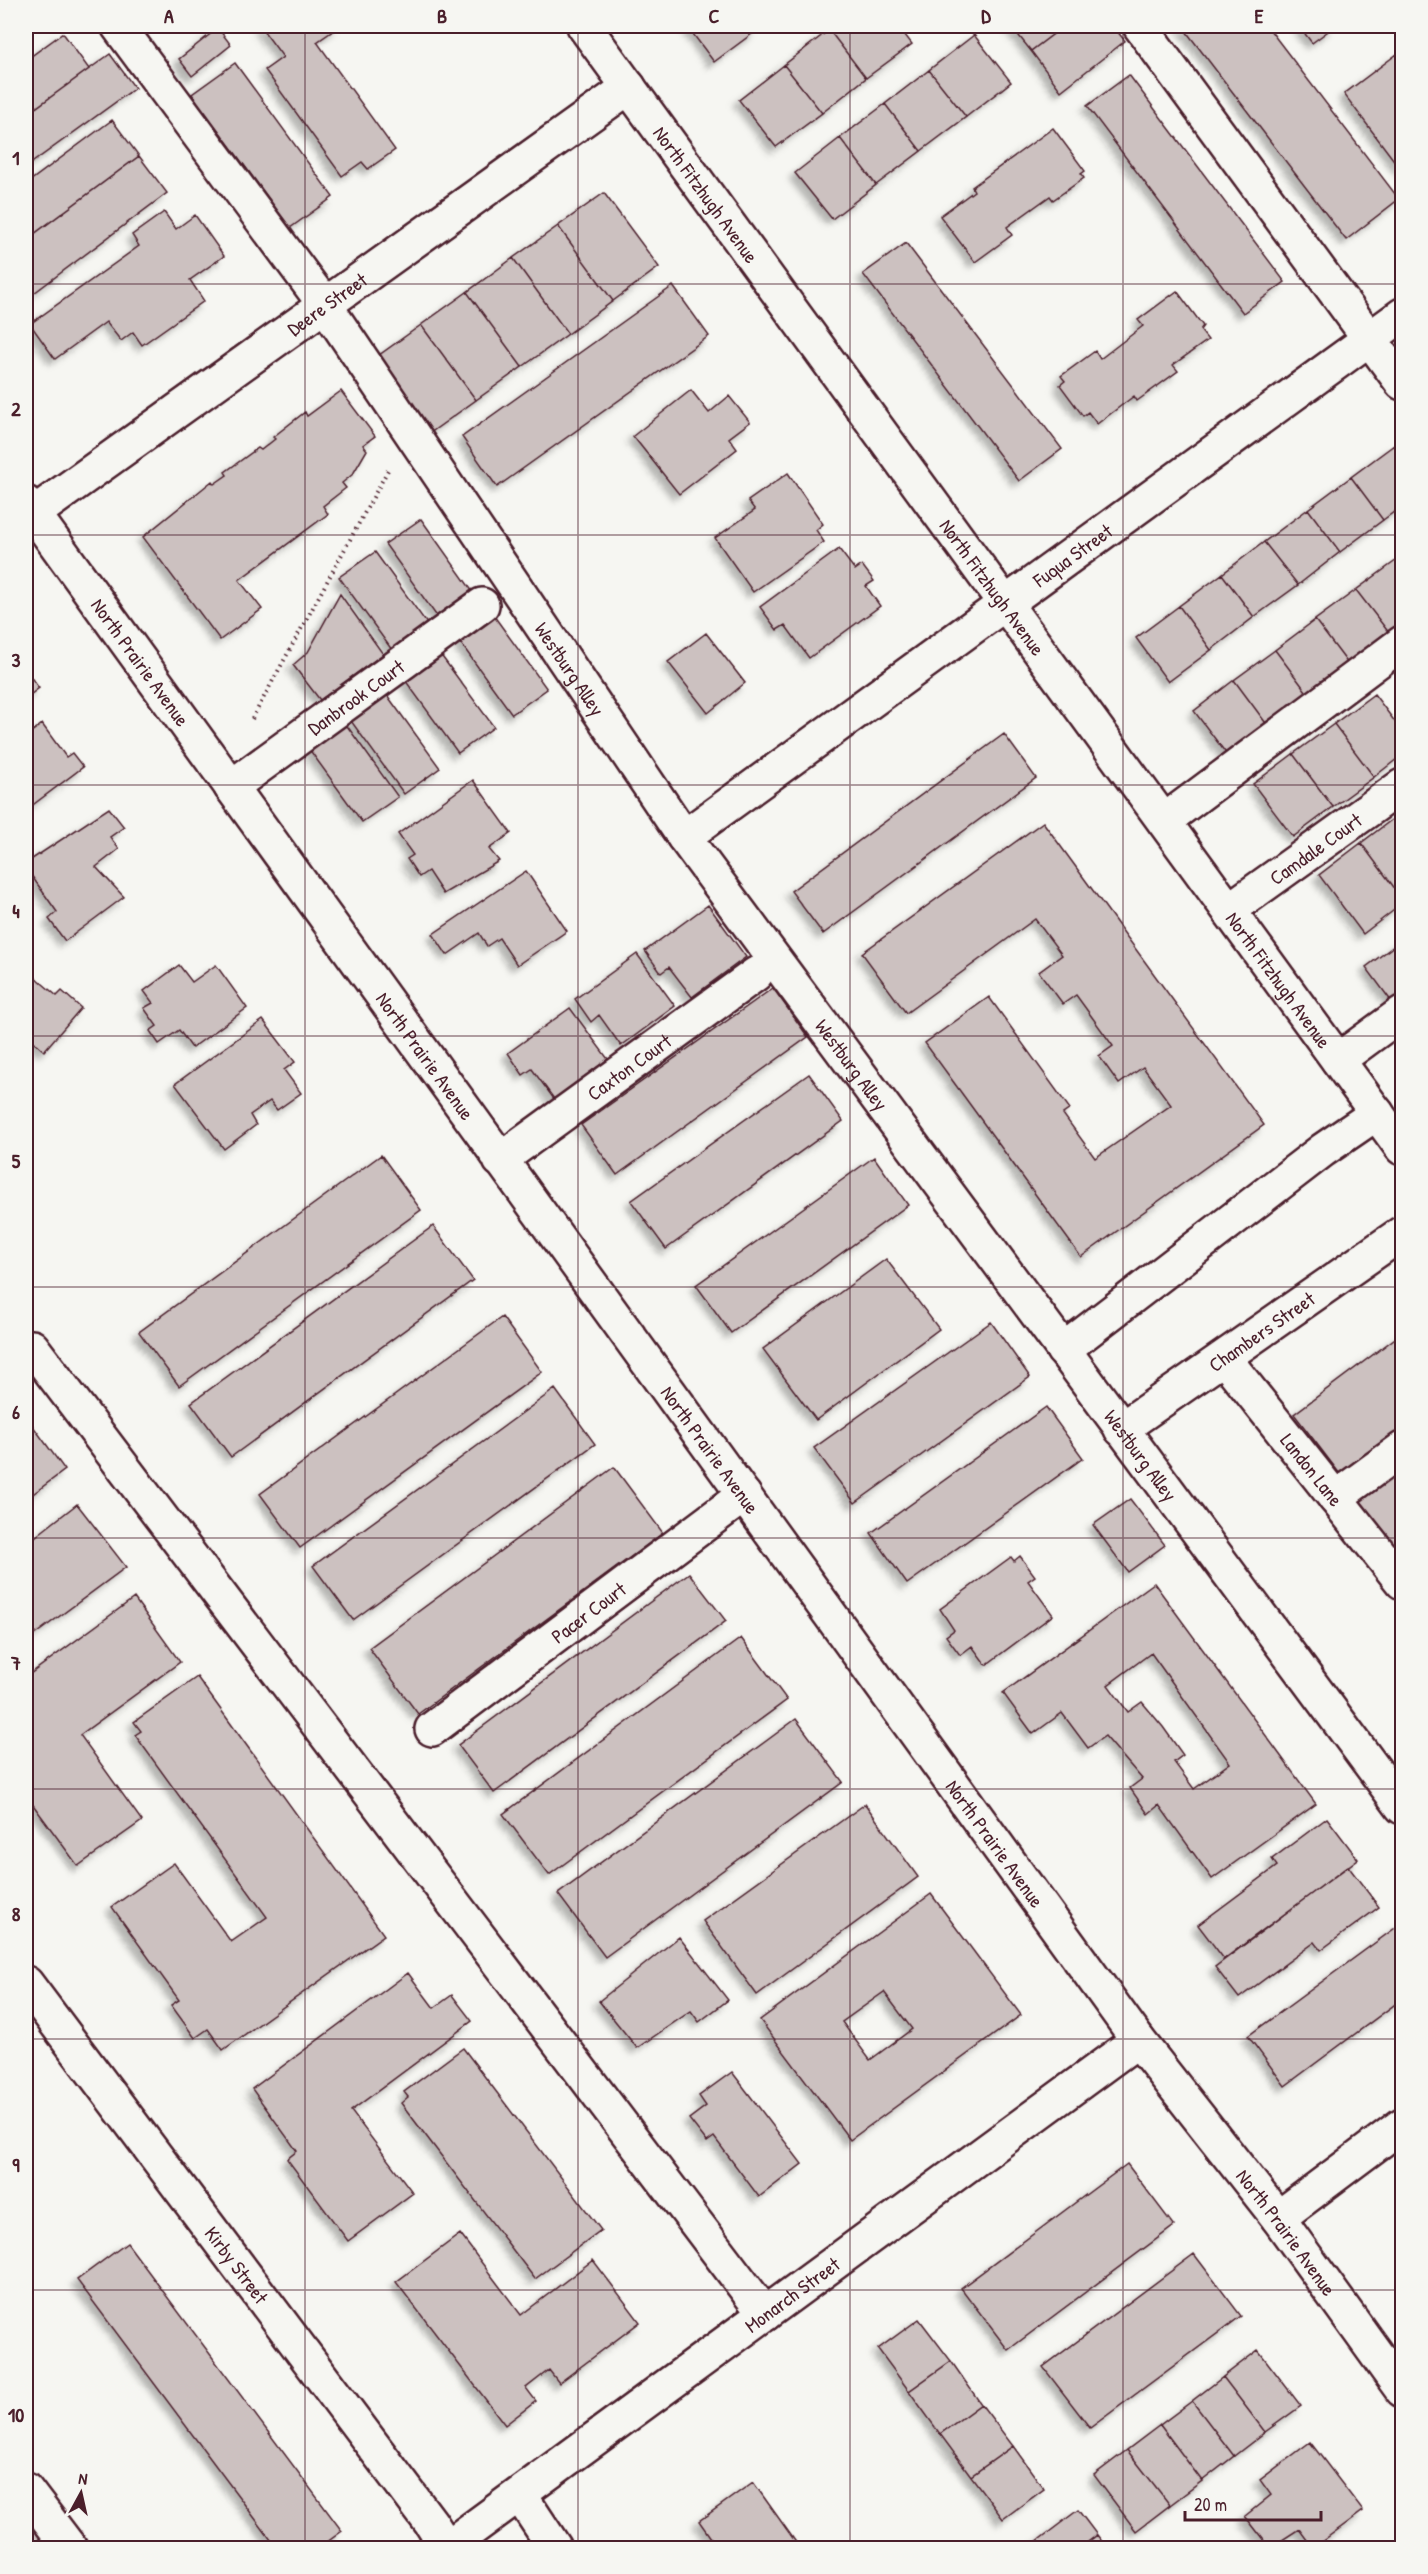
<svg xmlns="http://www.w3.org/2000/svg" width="1428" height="2574" font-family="'Patrick Hand',sans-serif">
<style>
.building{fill:#ccc1c0;stroke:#4a1f2b;stroke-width:1.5;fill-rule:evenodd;filter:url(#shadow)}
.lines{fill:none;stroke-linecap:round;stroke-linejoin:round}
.minor-casing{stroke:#4a1f2b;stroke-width:38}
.path{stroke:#4a1f2b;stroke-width:4;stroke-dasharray:1.5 4.5;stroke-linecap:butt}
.minor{stroke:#f6f6f2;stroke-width:33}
.grid{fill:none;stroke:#4a1f2b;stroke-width:1.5;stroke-opacity:0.55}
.labels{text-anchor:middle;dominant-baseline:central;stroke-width:6;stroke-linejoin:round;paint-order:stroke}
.street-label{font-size:20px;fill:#4a1f2b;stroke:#f6f6f2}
.neatline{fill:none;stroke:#4a1f2b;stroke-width:2}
.grid-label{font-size:20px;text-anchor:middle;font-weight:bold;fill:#4a1f2b}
</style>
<defs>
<filter id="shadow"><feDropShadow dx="-5.5" dy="5.5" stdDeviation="3" flood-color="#0004"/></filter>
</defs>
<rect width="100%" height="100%" fill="#f6f6f2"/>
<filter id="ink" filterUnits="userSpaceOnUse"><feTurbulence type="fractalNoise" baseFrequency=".0167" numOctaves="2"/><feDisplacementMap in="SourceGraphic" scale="12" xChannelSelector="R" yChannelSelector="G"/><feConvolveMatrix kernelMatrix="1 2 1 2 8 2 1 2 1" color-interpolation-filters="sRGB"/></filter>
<g filter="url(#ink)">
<path class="building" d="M260 26H340L317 42 395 150 368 169 362 162 342 176 265 70 283 57Z
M687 26H754L757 30 714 62Z
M835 26H898L912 44 866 78 829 30Z
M1011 26H1064L1031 51Z
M1064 26H1113L1125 41 1061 91 1031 51Z
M1182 26H1267L1399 199 1346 240Z
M1299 26H1335L1312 43Z
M218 28 231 45 192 76 179 59Z
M829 30 866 78 822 113 784 65Z
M63 33 89 69 26 115V60Z
M974 35 1011 82 966 117 929 70Z
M110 54 135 88 26 167V115Z
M1397 54 1402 61V171L1344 94Z
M235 63 333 197 290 228 192 94Z
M784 65 822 113 776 147 739 100Z
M929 70 966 117 921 151 885 104Z
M1129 75 1285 282 1243 313 1087 106Z
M885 104 921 151 876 185 840 138Z
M112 120 139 156 26 240V184Z
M1053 128 1085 171 1081 174 1084 178 1053 200 1050 196 1007 227 1012 235 975 262 940 216 974 191 972 187Z
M840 138 876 185 832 219 795 173Z
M139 156 167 193 26 299V240Z
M604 193 659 267 613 301 558 226Z
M164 212 176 229 195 215 224 256 190 280 204 301 142 345 133 332 121 341 106 322 55 359 30 324 139 246 132 235Z
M558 226 613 301 568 334 513 258Z
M906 243 1062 449 1019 481 863 274Z
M513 258 568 334 522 367 467 292Z
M673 286 709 336 497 487 462 437Z
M1177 291 1203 326 1200 330 1208 340 1173 365 1178 371 1137 401 1134 396 1097 424 1088 412 1083 416 1060 385 1065 381 1061 376 1095 351 1100 359 1143 326 1138 320Z
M467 292 522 367 476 400 421 325Z
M421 325 476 400 430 433 375 358Z
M691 390 709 413 729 396 750 422 729 438 737 449 679 494 633 436Z
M341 391 375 436 363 445 367 450 353 474 342 483 346 488 323 506 328 514 239 580 262 609 220 640 143 537 212 481 214 484 227 475 225 472 258 448 261 450 275 439 273 437 305 412 307 416Z
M1394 445 1402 456V506L1383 520 1351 477Z
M788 473 823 524 816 530 824 542 753 592 715 538 755 510 748 501Z
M1351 477 1383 520 1340 552 1308 509Z
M1308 509 1340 552 1298 585 1264 542Z
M421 519 473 592 438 618 385 544Z
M1264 542 1298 585 1254 617 1222 574Z
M839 549 855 570 862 565 874 581 866 586 880 606 809 658 785 625 777 630 760 607Z
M375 552 428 625 392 650 339 577Z
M1397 560 1402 567V631L1393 638 1356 590Z
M1222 574 1254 617 1211 650 1179 606Z
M1356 590 1393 638 1352 669 1315 620Z
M340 594 383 654 320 700 293 665 308 652Z
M1179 606 1211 650 1168 682 1136 638Z
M494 616 547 689 512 714 459 641Z
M1315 620 1352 669 1312 699 1275 650Z
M706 633 745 683 708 713 668 662Z
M1275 650 1312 699 1271 730 1234 680Z
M440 654 494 727 458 753 405 680Z
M26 671 39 688 26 698Z
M1234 680 1271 730 1231 760 1194 711Z
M1374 694 1402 731V755L1374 777 1334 724Z
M387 695 440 768 404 794 351 721Z
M345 723 398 797 362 822 309 749Z
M42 724 66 757 72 753 83 767 26 810V736Z
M1334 724 1374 777 1333 807 1293 754Z
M1004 734 1036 778 823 934 791 891Z
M1293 754 1333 807 1293 837 1253 784Z
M473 780 511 833 489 849 499 861 443 894 428 871 419 877 407 859 413 855 398 834Z
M109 808 124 827 110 837 119 849 96 867 124 897 65 941 49 919 57 912 26 868V863Z
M1402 812V898L1361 843Z
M1043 822 1264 1125 1081 1257 925 1043 989 997 1070 1109 1063 1114 1095 1158 1171 1105 1143 1067 1119 1084 1099 1056 1113 1046 1076 995 1063 1004 1039 972 1062 955 1035 919 906 1013 862 953Z
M1361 843 1402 898V904L1363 934 1319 875Z
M526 871 567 931 517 965 499 938 487 946 479 933 447 955 433 934Z
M708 905 746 957 692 997 669 967 661 973 645 951Z
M1402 940V1012L1400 1013 1366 967Z
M637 954 675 1006 621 1046 599 1015 591 1022 575 999Z
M179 965 192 982 216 965 247 1008 192 1048 179 1030 159 1044 150 1031 157 1026 144 1008 153 1003 144 991Z
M29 972 57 996 62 991 81 1008 44 1051 26 1035V1030L31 1024 26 1019V976Z
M773 988 808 1037 617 1175 581 1125Z
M570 1008 608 1059 554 1099 532 1069 523 1075 508 1053Z
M263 1020 295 1062 284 1070 301 1093 277 1110 270 1101 250 1115 256 1125 224 1149 175 1084Z
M809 1074 843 1121 666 1249 631 1201Z
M381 1155 421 1210 179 1386 139 1332Z
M874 1157 908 1205 731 1333 696 1285Z
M433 1226 473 1280 231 1457 191 1403Z
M886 1259 939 1329 816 1420 763 1349Z
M502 1317 542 1372 300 1548 260 1494Z
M991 1322 1030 1377 855 1503 814 1448Z
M1402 1333V1433L1343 1478 1294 1414Z
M555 1389 595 1444 353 1620 313 1566Z
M1046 1407 1083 1458 907 1584 871 1533Z
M30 1422 65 1470 26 1499V1425Z
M1402 1466V1571L1351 1504Z
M614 1467 663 1533 418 1714 369 1648Z
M1130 1499 1165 1545 1128 1572 1093 1525Z
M77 1504 126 1567 26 1641V1544Z
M1020 1556 1035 1576 1028 1581 1053 1615 986 1665 972 1646 960 1655 946 1636 954 1630 940 1609 1011 1557 1014 1561Z
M689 1573 726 1621 494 1793 458 1745Z
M1154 1583 1316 1804 1212 1879 1159 1805 1148 1814 1130 1788 1142 1779 1105 1736 1088 1748 1062 1713 1033 1734 1003 1693ZM1151 1653 1230 1763 1194 1789 1174 1762 1183 1755 1163 1727 1142 1702 1128 1712 1108 1685Z
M134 1598 180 1662 80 1735 142 1821 78 1866 28 1798 26 1799V1677Z
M741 1638 787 1700 549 1875 503 1814Z
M197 1677 384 1935 223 2050 208 2029 195 2038 171 2005 179 2000 112 1907 174 1863 231 1942 267 1917 135 1735 141 1731 134 1722Z
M796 1719 843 1782 605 1957 558 1894Z
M865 1804 918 1877 757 1995 703 1921Z
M1327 1818 1358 1859 1224 1959 1198 1925 1277 1866 1272 1859Z
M1348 1866 1379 1907 1321 1950 1315 1942 1239 1998 1215 1967Z
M931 1894 1021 2015 850 2140 760 2020ZM884 1992 912 2029 870 2060 842 2022Z
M1402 1923V1999L1285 2086 1248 2036Z
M679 1937 728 2000 699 2022 691 2011 637 2048 599 2001Z
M408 1973 434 2008 452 1995 472 2021 351 2111 413 2193 348 2241 287 2159 297 2151 252 2089Z
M463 2048 601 2230 535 2279 401 2103 408 2097 404 2092Z
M732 2072 802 2164 759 2197 714 2137 707 2142 689 2119 706 2106 699 2096Z
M1127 2164 1174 2226 1008 2350 961 2288Z
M460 2234 521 2315 593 2260 640 2322 559 2383 549 2370 526 2388 536 2401 505 2425 396 2282Z
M127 2243 342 2531 319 2548H277L77 2280Z
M1194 2254 1241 2316 1090 2428 1043 2367Z
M919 2319 951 2361 909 2391 878 2349Z
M1258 2350 1301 2406 1265 2432 1223 2377Z
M951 2361 981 2404 940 2434 909 2391Z
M1223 2377 1265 2432 1234 2456 1192 2401Z
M1192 2401 1234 2456 1202 2481 1160 2425Z
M981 2404 1013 2446 971 2476 940 2434Z
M1160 2425 1202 2481 1170 2505 1127 2450Z
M1310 2442 1363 2511 1313 2548 1299 2529 1270 2548 1245 2516 1271 2495 1260 2480Z
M1013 2446 1044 2489 1003 2519 971 2476Z
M1127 2450 1170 2505 1136 2531 1094 2475Z
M753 2482 800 2548H718L699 2521Z
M1078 2510 1097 2535 1080 2548H1028Z
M26 2517 48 2548H26Z
M1097 2535 1107 2548H1080Z"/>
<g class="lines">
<g class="minor-casing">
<g id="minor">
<path id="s1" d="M118 26 325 305 684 837 1402 1807"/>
<path id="s2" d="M584 26 1402 1148"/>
<path d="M1140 26 1402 383"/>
<path id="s3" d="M26 503 1138 2040 1278 2218 1402 2390"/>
<path id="s4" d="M26 519 629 87"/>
<path id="s5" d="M231 787 482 605"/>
<path d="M1164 821 1402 643"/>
<path id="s6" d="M684 837 1402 315"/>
<path id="s7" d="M1229 910 1402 786"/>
<path d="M1338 1060 1402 1013"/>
<path id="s8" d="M500 1160 756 974"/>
<path d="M26 1347H32L765 2314"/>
<path d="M1063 1350 1323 1150 1377 1113"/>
<path id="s9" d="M1224 1358 1402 1582"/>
<path id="s10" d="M1121 1429 1402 1233"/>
<path d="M1335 1498 1402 1449"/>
<path id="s11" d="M432 1729 744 1495"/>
<path id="s12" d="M26 1983 431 2523 447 2548"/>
<path d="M1278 2218 1402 2125"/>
<path d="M26 2490 70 2548"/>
<path d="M520 2495 555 2548"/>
<path id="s13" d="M446 2548 1138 2040"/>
</g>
</g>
<path class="path" d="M252 719 388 470"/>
<use href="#minor" class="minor"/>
</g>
</g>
<path class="grid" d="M305 26V2548M578 26V2548M850 26V2548M1123 26V2548M26 284H1402M26 535H1402M26 785H1402M26 1036H1402M26 1287H1402M26 1538H1402M26 1789H1402M26 2039H1402M26 2290H1402"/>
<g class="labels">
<g class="street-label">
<text stroke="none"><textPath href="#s2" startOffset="208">North Fitzhugh Avenue</textPath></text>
<text stroke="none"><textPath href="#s4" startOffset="370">Deere Street</textPath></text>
<text stroke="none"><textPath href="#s6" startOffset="480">Fuqua Street</textPath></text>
<text stroke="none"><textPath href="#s2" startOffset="694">North Fitzhugh Avenue</textPath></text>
<text stroke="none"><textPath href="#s3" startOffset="196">North Prairie Avenue</textPath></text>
<text stroke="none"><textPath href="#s1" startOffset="786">Westburg Alley</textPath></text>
<text stroke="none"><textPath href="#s5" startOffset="154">Danbrook Court</textPath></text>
<text stroke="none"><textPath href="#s7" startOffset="106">Camdale Court</textPath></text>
<text stroke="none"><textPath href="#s2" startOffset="1180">North Fitzhugh Avenue</textPath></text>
<text stroke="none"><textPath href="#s3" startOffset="682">North Prairie Avenue</textPath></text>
<text stroke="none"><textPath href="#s1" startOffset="1272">Westburg Alley</textPath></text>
<text stroke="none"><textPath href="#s8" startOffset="159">Caxton Court</textPath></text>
<text stroke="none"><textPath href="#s10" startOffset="171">Chambers Street</textPath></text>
<text stroke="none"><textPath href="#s3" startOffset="1168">North Prairie Avenue</textPath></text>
<text stroke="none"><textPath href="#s1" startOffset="1758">Westburg Alley</textPath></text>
<text stroke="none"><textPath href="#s9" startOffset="142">Landon Lane</textPath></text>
<text stroke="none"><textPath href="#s11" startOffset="195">Pacer Court</textPath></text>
<text stroke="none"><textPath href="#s3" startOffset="1654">North Prairie Avenue</textPath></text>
<text stroke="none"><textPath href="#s3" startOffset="2140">North Prairie Avenue</textPath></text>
<text stroke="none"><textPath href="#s12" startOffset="352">Kirby Street</textPath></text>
<text stroke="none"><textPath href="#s13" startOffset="429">Monarch Street</textPath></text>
</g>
</g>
<rect width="1428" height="2574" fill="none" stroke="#f6f6f2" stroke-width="66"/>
<g transform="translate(81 2493) rotate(8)" stroke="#f6f6f2" stroke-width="4.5" paint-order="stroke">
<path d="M0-4.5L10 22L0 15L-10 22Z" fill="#4a1f2b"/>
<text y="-9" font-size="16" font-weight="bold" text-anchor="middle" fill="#4a1f2b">N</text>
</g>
<path d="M1185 2511v9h136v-9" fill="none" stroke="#4a1f2b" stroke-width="3"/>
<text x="1194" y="2511" font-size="18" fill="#4a1f2b" stroke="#f6f6f2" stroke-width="4.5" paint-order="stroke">20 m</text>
<rect x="33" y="33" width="1362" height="2508" class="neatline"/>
<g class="grid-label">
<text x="169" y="23">A</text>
<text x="442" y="23">B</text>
<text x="714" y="23">C</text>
<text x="986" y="23">D</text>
<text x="1259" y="23">E</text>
<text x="16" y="165">1</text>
<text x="16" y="416">2</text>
<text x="16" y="667">3</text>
<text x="16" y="918">4</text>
<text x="16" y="1168">5</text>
<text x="16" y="1419">6</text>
<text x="16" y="1670">7</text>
<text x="16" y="1921">8</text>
<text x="16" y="2172">9</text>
<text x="16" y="2422">10</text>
</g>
</svg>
